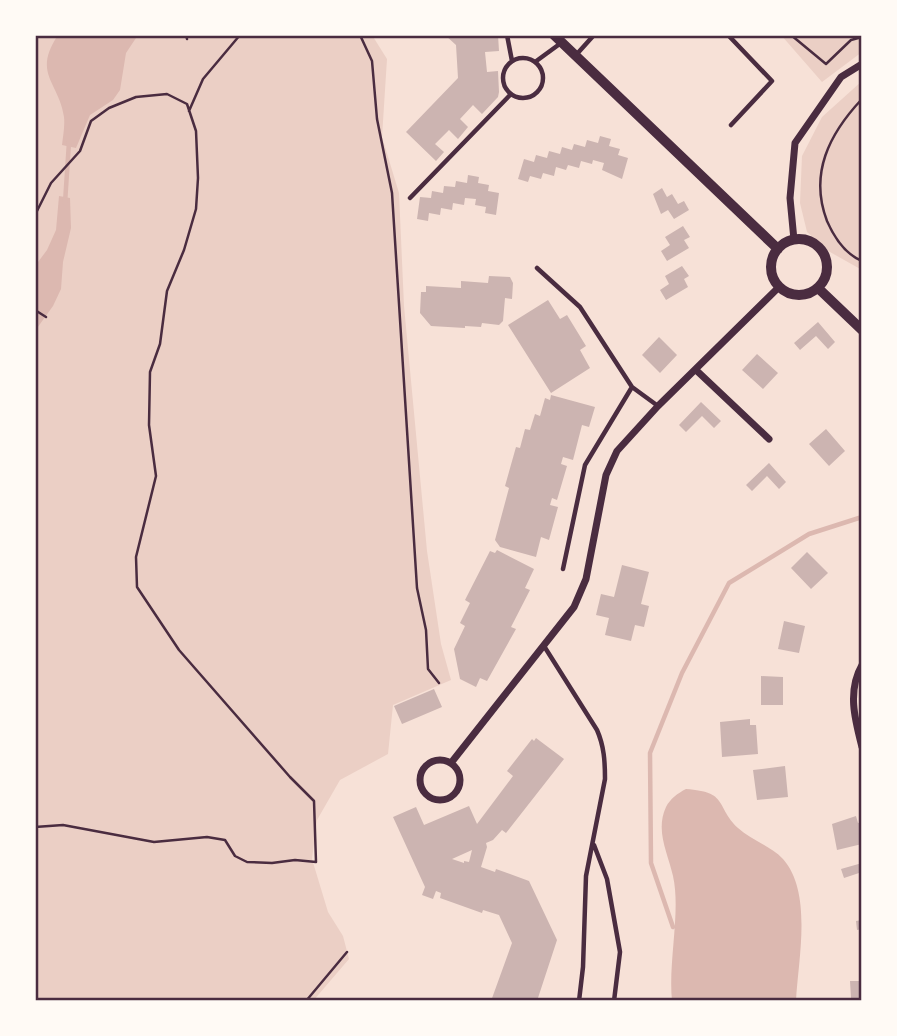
<svg xmlns="http://www.w3.org/2000/svg" width="897" height="1036" font-family="'IBM Plex Serif',serif">
<style>
.green{fill:#ebcfc5}
.water{fill:#dcb8b0}
.lines{fill:none;stroke-linecap:round;stroke-linejoin:round}
.stream{stroke:#dcb8b0;stroke-width:4.5}
.building{fill:#ccb4b1;fill-rule:evenodd}
.path{stroke:#4a2c40;stroke-width:2.5}
.service{stroke:#4a2c40;stroke-width:4.5}
.minor{stroke:#4a2c40;stroke-width:7}
.tertiary{stroke:#4a2c40;stroke-width:10}
.neatline{fill:none;stroke:#4a2c40;stroke-width:2.5}
</style>
<rect width="100%" height="100%" fill="#f7e1d7"/>
<path class="green" d="M35 35H372L387 59 382 137 399 193 404 306 427 551 441 644 451 680 393 705 388 754 340 780 317 820 312 859 328 912 343 936 349 959 313 1001H35Z
M781 35H862V52L822 82Z
M862 81V270L830 252 807 232 800 203 802 156 822 117Z"/>
<path class="water" d="M58 35H138L126 53 120 90 113 100 90 115 76 148 62 145C63 136 65 126 64 117 59 82 32 74 58 35Z
M59 196 70 198 71 228 63 262 61 289 53 306 35 331V266L47 250 56 230Z
M686 789C729 792 715 806 738 828 751 840 771 846 783 859 813 893 798 960 796 1001H672C668 962 681 912 673 876 668 853 655 831 666 807 670 799 678 793 686 789Z"/>
<g class="lines">
<path class="stream" d="M65 203 69 142
M673 927 651 863 650 753 682 673 729 583 809 534 862 517"/>
</g>
<path class="building" d="M445 35H498L499 51 485 52 487 72 498 71 499 92 498 97 482 114 473 105 460 119 468 127 458 139 449 130 435 144 444 152 436 161 406 132 458 78 456 45Z
M600 136 611 139 609 146 620 149 618 155 628 158 622 179 602 170 604 163 593 160 592 164 581 161 579 168 568 165 566 170 556 167 554 176 543 173 541 179 530 176 528 182 518 179 524 159 534 162 536 155 547 158 549 151 560 154 562 147 572 150 574 144 585 147 587 140 598 143Z
M468 175 479 177 478 183 489 185 488 191 499 193 496 215 485 213 486 207 475 205 476 199 465 198 464 205 453 203 452 210 441 208 440 215 429 213 428 221 417 219 420 197 431 198 432 191 443 193 444 186 455 187 456 181 467 183Z
M662 188 667 197 672 194 678 204 684 201 689 210 674 219 668 210 661 214 653 194Z
M683 226 690 237 684 240 689 248 667 261 661 251 670 245 665 237Z
M682 266 689 276 684 279 688 287 666 300 660 290 669 284 665 276Z
M489 276 510 277 513 283 512 299 505 298 503 321 499 325 482 323 481 327 465 326V328L431 326 420 313 421 292H426V286L461 288V281L488 283Z
M548 300 560 319 567 315 586 346 580 350 590 368 551 393 508 325Z
M818 322 835 342 828 349 816 336 800 350 794 343Z
M659 337 677 355 660 373 642 355Z
M757 354 778 373 763 389 742 370Z
M551 395 595 407 589 427 582 425 573 460 563 457 561 464 567 466 557 500 552 498 550 505 558 507 549 540 541 537 536 557 500 547 495 540 509 488 505 486 516 447 520 448 525 429 530 430 535 414 540 416 545 398 550 400Z
M701 402 721 421 714 428 702 416 686 432 679 425Z
M826 429 845 451 829 466 809 444Z
M769 463 786 482 779 489 767 476 752 491 746 485Z
M497 550 534 569 525 588 530 590 511 627 516 629 487 681 480 678 476 687 460 679 454 649 465 626 460 623 470 603 465 600 490 551 495 553Z
M807 552 828 573 811 589 791 568Z
M622 565 649 572 641 604 649 606 644 627 635 625 631 641 605 635 609 618 596 615 601 594 614 597Z
M784 621 805 626 799 653 778 649Z
M761 676 783 677V705H761Z
M434 689 442 707 402 724 394 706Z
M750 719V725H756L758 754 722 757 720 722Z
M536 738 564 759 506 833 502 830 493 840 486 843 487 847 481 867 495 872 496 869 529 881 557 940 537 1001H491L512 943 499 915 483 910 482 913 440 898 441 893 436 891 433 899 422 895 425 887 393 817 416 807 424 825 469 806 477 824 513 776 507 771 532 739 534 741ZM472 850 469 862 464 861V863L452 859Z
M785 766 788 797 757 800 753 770Z
M856 816 858 823 862 822V844L837 850 832 824Z
M862 863V872L844 878 841 869Z
M862 920V929L857 930 856 921Z
M850 981H860L862 1001H829L828 999 851 998Z"/>
<g class="lines">
<path class="path" d="M186 35 187 39
M360 35 372 61 377 119 392 193 417 588 426 630 428 669 439 683
M791 35 826 64 851 40 862 37
M862 99C829 134 809 174 827 221 834 237 845 254 862 261
M189 111 203 79 240 35
M35 215 51 183 80 151 91 121 109 108 136 97 167 94 187 104 196 131 198 178 196 209 184 250 167 291 160 344 150 372 149 425 156 476 136 557 137 587 179 650 290 777 314 801 316 862 295 860 272 863 247 862 235 856 225 840 207 837 154 842 63 825 35 827
M35 310 46 317
M306 1001 347 952"/>
<path class="service" d="M507 35 512 61
M728 35 772 81 731 125
M576 55 594 35
M503 78a20 20 0 1 1 40 0a20 20 0 1 1-40 0Z
M535 62 561 43
M410 198 511 94
M537 268 580 307 632 387 585 465 563 569
M632 387 658 406
M544 646 597 730C604 746 605 761 605 779L586 876 583 967 579 1001
M594 845 607 879 620 952 614 1001"/>
<path class="minor" d="M794 240 790 198 795 143 841 77 862 64
M696 370 769 439
M862 665C847 691 855 720 862 747
M420 780a20 20 0 1 1 40 0a20 20 0 1 1-40 0Z
M451 763 574 607 586 579 606 475 617 451 658 406 779 287"/>
<path class="tertiary" d="M554 35 778 249
M771 267a28 28 0 1 1 56 0a28 28 0 1 1-56 0Z
M818 288 862 330"/>
</g>
<rect width="897" height="1036" fill="none" stroke="#fffaf5" stroke-width="74"/>
<rect x="37" y="37" width="823" height="962" class="neatline"/>
</svg>
